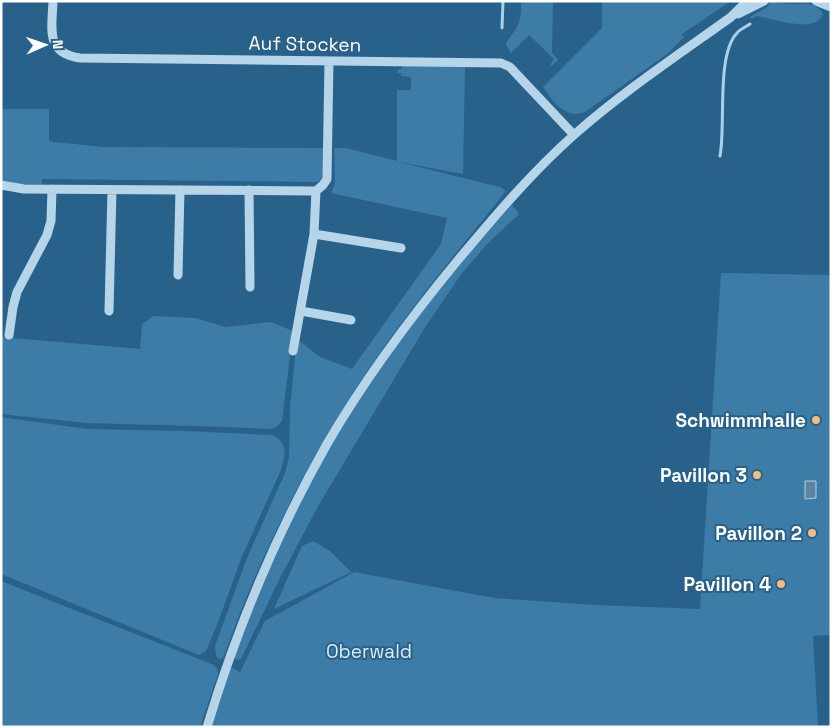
<svg xmlns="http://www.w3.org/2000/svg" width="832" height="728" font-family="'Space Grotesk',sans-serif">
<style>
.green{fill:#3d7ca7}
.water{fill:#5e85a0;stroke:#abd1ea}
.lines{fill:none;stroke-linecap:round;stroke-linejoin:round}
.stream{stroke:#abd1ea;stroke-width:3}
.minor{stroke:#b6d5e9;stroke-width:9}
.poi-dot{fill:#f1be7d;stroke:#28628b;stroke-width:2}
.labels{text-anchor:middle;dominant-baseline:central;stroke-width:4;stroke-linejoin:round;paint-order:stroke}
.street-label{font-size:19px;fill:#fff;stroke:#28628b}
.poi-label{font-size:19px;font-weight:bold;fill:#fff;stroke:#28628b;text-anchor:end}
.park-label{font-size:19px;fill:#daecf7;stroke:#28628b}
</style>
<rect width="100%" height="100%" fill="#28628b"/>
<path class="green" d="M521 1H553L552 53 558 60 551 66 550 65 554 59 529 35 511 53 506 45C508 37 514 34 517 27 521 19 522 10 521 1Z
M602 1H731L682 34 684 37 667 54 585 112C565 120 553 101 543 87L602 28Z
M774 2C779 2 785 4 790 4 805 5 811 0 823 13 818 35 773 19 757 16L751 19 750 17 769 6 768 3Z
M402 66H465L463 174 398 162 500 187 506 191C453 257 398 322 353 393 317 449 285 509 258 570 245 599 234 629 223 658L218 659 216 655 215 646 247 558 285 473 289 457 290 407 297 339 320 357 352 369 441 244 447 218 331 193 335 184 334 148H346L397 161V90H411V77L401 76V73H397L399 69H402Z
M1 109H49V141L54 142 104 147 323 148V177L318 182 42 179V185L15 186 1 180Z
M512 205 519 214 489 242 462 273 424 329 317 508 279 580 241 659 236 660 234 655 269 566 294 513 335 435 423 304Z
M721 273 831 275V635L813 636 818 727H207L226 665 240 672 265 621 354 572 494 598 595 605 700 609Z
M154 316 195 318 225 327 271 322 293 331 282 421 278 426 271 429 228 427 87 423 1 414V337L140 349 142 324Z
M1 417 87 429 184 431 273 435C289 444 285 454 281 470L242 556 217 625 206 651 199 655 1 574Z
M313 541 330 551 351 572 274 609 302 546Z
M1 581 214 665 217 669 218 674 200 727H1Z"/>
<path class="water" d="M805 481H816V498L805 499Z"/>
<g class="lines">
<path class="stream" d="M502 28 503 1
M720 156C726 125 716 55 737 33 740 29 746 27 750 24"/>
<path class="minor" d="M53 1C52 29 45 53 80 58L501 63 510 67 574 135
M816 1 831 7
M738 14 764 1
M1 185 24 189 316 191 323 185 327 179 329 61
M249 190 250 287
M314 234 401 248
M178 275 180 190
M109 311 112 190
M301 311 351 320
M9 335 13 307 17 292 47 235 51 221 52 189
M293 351 314 234 316 191
M207 727C237 628 276 534 327 444 364 380 411 317 458 260 495 216 532 172 575 134 624 91 678 55 731 17L747 1"/>
</g>
<g class="poi-dot">
<circle cx="816" cy="420" r="5"/>
<circle cx="757" cy="475" r="5"/>
<circle cx="812" cy="533" r="5"/>
<circle cx="781" cy="584" r="5"/>
</g>
<g class="labels">
<g class="street-label">
<text transform="translate(305 44) rotate(1)">Auf Stocken</text>
</g>
<g class="poi-label">
<text x="806" y="420">Schwimmhalle</text>
<text x="747" y="475">Pavillon 3</text>
<text x="802" y="533">Pavillon 2</text>
<text x="771" y="584">Pavillon 4</text>
</g>
<g class="park-label">
<text x="369" y="651">Oberwald</text>
</g>
</g>
<rect width="832" height="728" fill="none" stroke="#ffffff" stroke-width="5"/>
<g transform="translate(45 45) rotate(88)" stroke="#28628b" stroke-width="4" paint-order="stroke">
<path d="M0-4L9 19L0 12L-9 19Z" fill="#ffffff"/>
<text y="-8" font-size="14" font-weight="bold" text-anchor="middle" fill="#ffffff">N</text>
</g>
</svg>
